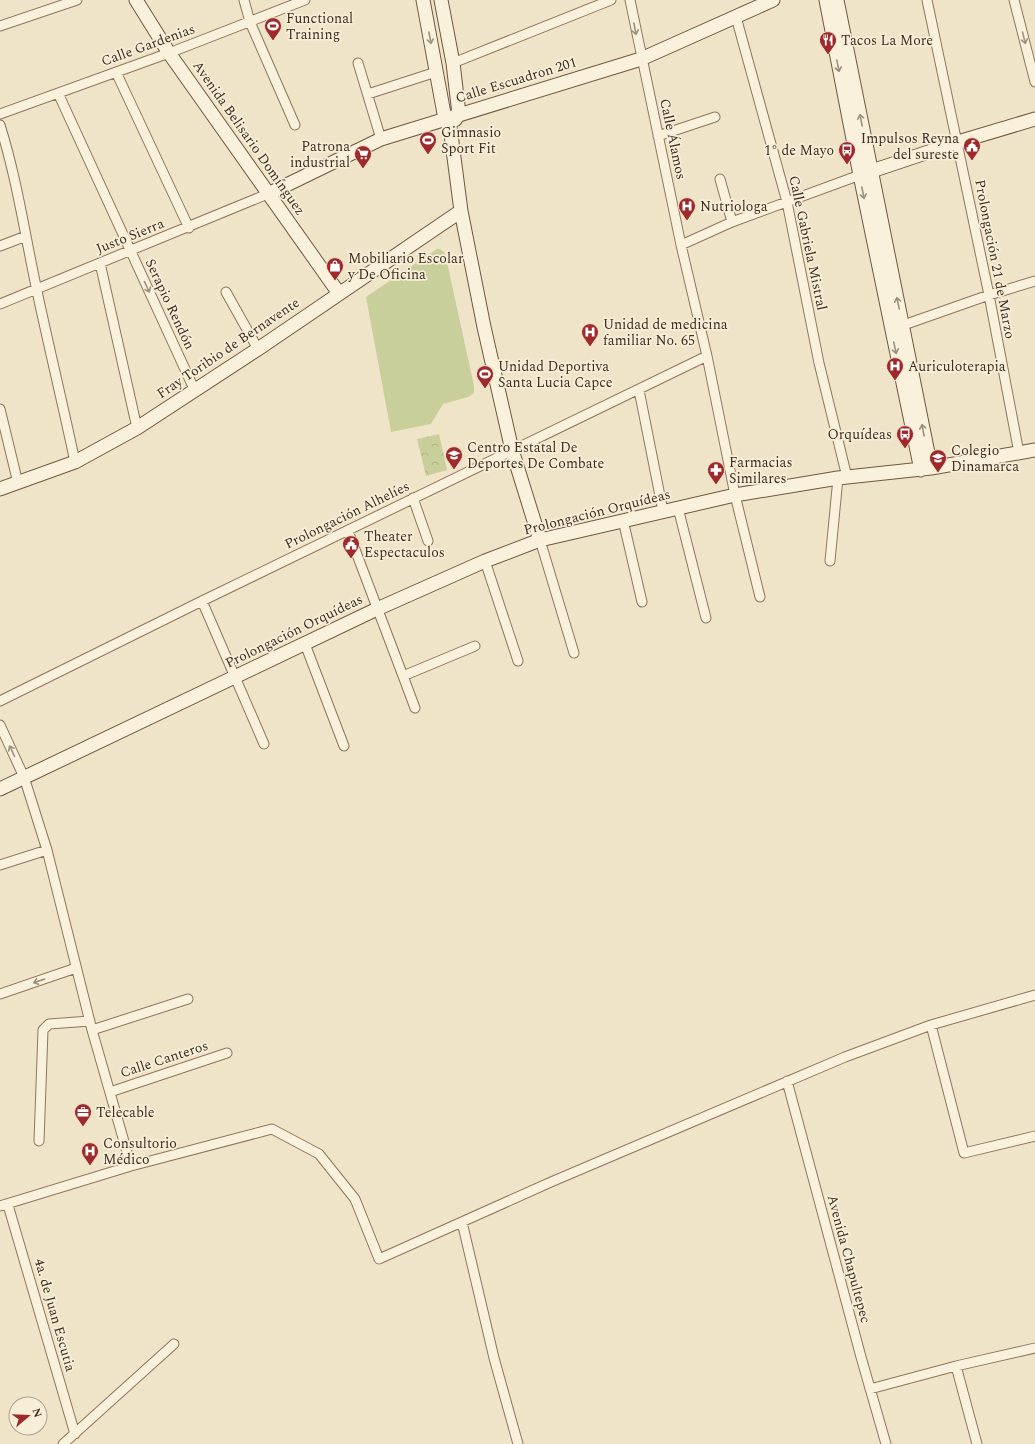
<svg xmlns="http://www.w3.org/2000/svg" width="1035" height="1444" font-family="Spectral,serif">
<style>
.park{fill:url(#park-crowns)}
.pitch{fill:#c9cf9b}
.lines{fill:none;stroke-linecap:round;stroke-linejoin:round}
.street-casing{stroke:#8d765c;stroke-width:11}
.secondary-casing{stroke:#6f573f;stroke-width:15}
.street{stroke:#faf1dc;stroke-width:9}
.secondary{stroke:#faf1dc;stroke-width:13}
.oneway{stroke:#9c907e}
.labels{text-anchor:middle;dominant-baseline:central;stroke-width:3.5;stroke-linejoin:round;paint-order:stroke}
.poi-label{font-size:14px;fill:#3d2e20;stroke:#f7eed8;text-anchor:start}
.street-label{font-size:14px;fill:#3d2e20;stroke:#f7eed8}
</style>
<defs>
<pattern id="park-crowns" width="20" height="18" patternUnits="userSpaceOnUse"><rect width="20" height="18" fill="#c9cf9b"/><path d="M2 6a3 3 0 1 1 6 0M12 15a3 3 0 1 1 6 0" fill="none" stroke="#aeb285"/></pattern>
</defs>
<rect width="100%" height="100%" fill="#f0e4c8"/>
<path class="park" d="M439 434 447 470 426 476 417 439Z"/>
<path class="pitch" d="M437 249H440L445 253 474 386V393L468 397 443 404 431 424 391 432 366 297Z"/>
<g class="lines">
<g class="street-casing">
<path id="street" d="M244 0 250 22 295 125
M630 0 681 245 707 356 735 495 760 597
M927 0 989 295 1019 453
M1014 0 1035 82
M736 17 787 202 819 363 847 477
M0 26 77 0
M358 63 381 139
M453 63 611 0
M116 72 189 228
M58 93 195 391
M368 94 436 72
M0 114 169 53 305 0
M0 125C17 179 25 235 37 291 49 348 63 405 75 462
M658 136 715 117
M720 179 732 222
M681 245 732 222 860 175
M0 246 26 236
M100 263 137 428
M226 292 258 349
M0 304 270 193
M898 327 989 295 1035 281
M639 390 663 511
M0 409 18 483
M413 498 428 541
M678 508 706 618
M623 520 642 602
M348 531 403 676 475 646
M540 540 574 653
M485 561 518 661
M830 561 838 478
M202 601 264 744
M305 644 344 746
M403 676 415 708
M0 701 202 601 707 356
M0 725 24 777 47 850 92 1030 131 1166
M0 865 47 850
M0 994 76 968
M931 1025 964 1153 1035 1136
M92 1030 188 999
M787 1081 861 1357 886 1444
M110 1092 227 1053
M39 1141 43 1030 49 1024 90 1021
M8 1205 75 1434
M0 1206 131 1166 272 1129 319 1154 355 1199 379 1259 551 1182 845 1057 931 1025 1035 995
M462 1222 494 1358 518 1444
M956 1366 977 1444
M870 1389 956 1366 1035 1348
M63 1444 174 1344"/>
</g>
<g class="secondary-casing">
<path id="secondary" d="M136 0 169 53 338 292
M423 0 445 119 450 127 461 211 484 327 512 450 540 540
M441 0 453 63 459 114 455 120
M826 0 860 175 921 470
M837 0 931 468
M863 174 958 142 1035 119
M270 193 381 139 641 59 773 0
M0 489 75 462 137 428 258 349 461 211
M0 789 377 609 485 561 540 540 735 495 838 478 931 468 1035 450"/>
</g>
<use href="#street" class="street"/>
<use href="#secondary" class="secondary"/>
</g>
<defs><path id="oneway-shaft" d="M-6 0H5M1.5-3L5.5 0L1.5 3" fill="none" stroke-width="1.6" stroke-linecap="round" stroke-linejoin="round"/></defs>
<g class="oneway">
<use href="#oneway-shaft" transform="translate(635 29) rotate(79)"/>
<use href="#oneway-shaft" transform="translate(430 38) rotate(80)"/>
<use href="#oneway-shaft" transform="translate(1024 38) rotate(76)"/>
<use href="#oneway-shaft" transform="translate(838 66) rotate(79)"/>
<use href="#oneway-shaft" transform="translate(861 120) rotate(-101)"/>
<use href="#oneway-shaft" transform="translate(863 193) rotate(79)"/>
<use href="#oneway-shaft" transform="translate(147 287) rotate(65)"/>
<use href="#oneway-shaft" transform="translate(898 303) rotate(-102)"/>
<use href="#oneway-shaft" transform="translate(895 348) rotate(78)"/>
<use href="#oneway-shaft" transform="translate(923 430) rotate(-101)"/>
<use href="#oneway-shaft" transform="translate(12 751) rotate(-115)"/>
<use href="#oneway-shaft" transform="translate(39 981) rotate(161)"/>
</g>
<defs>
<g id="stadium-pin" transform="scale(0.9)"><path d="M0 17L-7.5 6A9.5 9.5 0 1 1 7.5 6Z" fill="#9e2a2b" stroke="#f7eed8"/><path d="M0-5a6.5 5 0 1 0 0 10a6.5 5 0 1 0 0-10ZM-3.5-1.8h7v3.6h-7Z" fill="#fff"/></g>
<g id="restaurant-pin" transform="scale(0.9)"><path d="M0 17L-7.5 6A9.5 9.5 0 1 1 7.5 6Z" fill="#9e2a2b" stroke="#f7eed8"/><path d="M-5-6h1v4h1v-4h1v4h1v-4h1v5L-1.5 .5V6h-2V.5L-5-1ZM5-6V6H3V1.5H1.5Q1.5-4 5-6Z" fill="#fff"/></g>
<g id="civic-pin" transform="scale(0.9)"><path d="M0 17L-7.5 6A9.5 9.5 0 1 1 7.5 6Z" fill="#9e2a2b" stroke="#f7eed8"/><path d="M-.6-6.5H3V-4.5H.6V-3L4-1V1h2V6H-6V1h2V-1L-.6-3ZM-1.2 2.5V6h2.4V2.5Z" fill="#fff"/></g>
<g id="bus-pin" transform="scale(0.9)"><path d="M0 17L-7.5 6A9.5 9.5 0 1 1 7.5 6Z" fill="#9e2a2b" stroke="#f7eed8"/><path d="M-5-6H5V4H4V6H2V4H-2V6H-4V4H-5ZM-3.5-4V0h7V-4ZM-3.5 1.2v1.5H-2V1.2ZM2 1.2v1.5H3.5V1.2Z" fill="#fff"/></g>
<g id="supermarket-pin" transform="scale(0.9)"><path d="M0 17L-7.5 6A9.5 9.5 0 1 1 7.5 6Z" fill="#9e2a2b" stroke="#f7eed8"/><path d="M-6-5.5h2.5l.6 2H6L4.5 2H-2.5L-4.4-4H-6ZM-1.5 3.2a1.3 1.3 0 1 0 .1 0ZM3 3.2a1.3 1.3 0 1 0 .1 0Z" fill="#fff"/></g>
<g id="hospital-pin" transform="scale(0.9)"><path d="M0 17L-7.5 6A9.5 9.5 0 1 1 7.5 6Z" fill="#9e2a2b" stroke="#f7eed8"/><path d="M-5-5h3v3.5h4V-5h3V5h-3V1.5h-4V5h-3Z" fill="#fff"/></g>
<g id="shop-pin" transform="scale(0.9)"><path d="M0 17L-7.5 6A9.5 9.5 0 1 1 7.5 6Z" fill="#9e2a2b" stroke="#f7eed8"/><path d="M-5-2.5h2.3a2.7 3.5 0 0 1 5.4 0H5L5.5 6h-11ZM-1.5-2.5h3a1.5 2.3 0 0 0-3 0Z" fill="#fff"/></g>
<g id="school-pin" transform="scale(0.9)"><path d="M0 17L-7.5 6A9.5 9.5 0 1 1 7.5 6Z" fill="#9e2a2b" stroke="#f7eed8"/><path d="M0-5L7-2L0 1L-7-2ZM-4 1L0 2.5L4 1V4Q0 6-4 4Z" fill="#fff"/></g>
<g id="pharmacy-pin" transform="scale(0.9)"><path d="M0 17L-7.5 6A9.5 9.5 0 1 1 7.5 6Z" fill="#9e2a2b" stroke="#f7eed8"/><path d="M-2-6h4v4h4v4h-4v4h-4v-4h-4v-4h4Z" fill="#fff"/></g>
<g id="office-pin" transform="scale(0.9)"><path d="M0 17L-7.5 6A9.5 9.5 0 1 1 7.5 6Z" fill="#9e2a2b" stroke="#f7eed8"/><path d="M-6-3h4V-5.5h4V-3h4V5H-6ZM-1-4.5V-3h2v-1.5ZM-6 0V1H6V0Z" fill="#fff"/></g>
</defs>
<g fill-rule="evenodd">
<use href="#stadium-pin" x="273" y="26"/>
<use href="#restaurant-pin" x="828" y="40"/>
<use href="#stadium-pin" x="428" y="140"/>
<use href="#civic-pin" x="972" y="146"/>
<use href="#bus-pin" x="847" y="150"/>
<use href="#supermarket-pin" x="363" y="154"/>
<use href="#hospital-pin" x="687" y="206"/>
<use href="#shop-pin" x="335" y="266"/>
<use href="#hospital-pin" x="590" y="332"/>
<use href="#hospital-pin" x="895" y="366"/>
<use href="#stadium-pin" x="485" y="374"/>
<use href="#bus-pin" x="905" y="434"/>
<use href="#school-pin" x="454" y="455"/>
<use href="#school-pin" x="938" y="458"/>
<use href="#pharmacy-pin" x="716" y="470"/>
<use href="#civic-pin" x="351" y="544"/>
<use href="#office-pin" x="83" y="1112"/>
<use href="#hospital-pin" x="90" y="1151"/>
</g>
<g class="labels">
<g class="poi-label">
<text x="286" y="18">Functional<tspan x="286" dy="16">Training</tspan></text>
<text x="841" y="40">Tacos La More</text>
<text x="441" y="132">Gimnasio<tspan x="441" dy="16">Sport Fit</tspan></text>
<text x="959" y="138" text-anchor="end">Impulsos Reyna<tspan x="959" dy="16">del sureste</tspan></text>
<text x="350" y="146" text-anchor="end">Patrona<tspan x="350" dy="16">industrial</tspan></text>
<text x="834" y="150" text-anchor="end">1° de Mayo</text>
<text x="700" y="206">Nutriologa</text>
<text x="348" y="258">Mobiliario Escolar<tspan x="348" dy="16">y De Oficina</tspan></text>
<text x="603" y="324">Unidad de medicina<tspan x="603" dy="16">familiar No. 65</tspan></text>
<text x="498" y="366">Unidad Deportiva<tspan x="498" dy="16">Santa Lucia Capce</tspan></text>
<text x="908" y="366">Auriculoterapia</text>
<text x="892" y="434" text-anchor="end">Orquídeas</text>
<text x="467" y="447">Centro Estatal De<tspan x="467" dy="16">Deportes De Combate</tspan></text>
<text x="951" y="450">Colegio<tspan x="951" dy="16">Dinamarca</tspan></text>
<text x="729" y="462">Farmacias<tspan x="729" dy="16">Similares</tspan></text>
<text x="364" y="536">Theater<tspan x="364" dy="16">Espectaculos</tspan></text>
<text x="96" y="1112">Telecable</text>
<text x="103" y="1143">Consultorio<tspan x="103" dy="16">Médico</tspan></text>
</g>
<g class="street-label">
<text transform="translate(148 45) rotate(-20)">Calle Gardenias</text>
<text transform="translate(516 80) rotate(-17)">Calle Escuadron 201</text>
<text transform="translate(249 138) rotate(55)">Avenida Belisario Domínguez</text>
<text transform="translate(673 139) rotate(78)">Calle Álamos</text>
<text transform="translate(130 236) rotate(-22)">Justo Sierra</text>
<text transform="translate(808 243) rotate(78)">Calle Gabriela Mistral</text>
<text transform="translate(995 259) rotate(79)">Prolongación 21 de Marzo</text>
<text transform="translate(170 304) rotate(65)">Serapio Rendón</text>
<text transform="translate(228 348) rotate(-34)">Fray Toribio de Bernavente</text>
<text transform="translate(597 512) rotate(-14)">Prolongación Orquídeas</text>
<text transform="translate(347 515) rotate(-26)">Prolongación Alhelíes</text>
<text transform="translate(294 631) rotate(-26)">Prolongación Orquídeas</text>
<text transform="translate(164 1059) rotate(-18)">Calle Canteros</text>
<text transform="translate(849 1259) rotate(75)">Avenida Chapultepec</text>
<text transform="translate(55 1315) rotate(74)">4a. de Juan Escutia</text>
</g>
</g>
<g transform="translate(28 1416) rotate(71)"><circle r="19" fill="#f7eed8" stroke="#ada18e"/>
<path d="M0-3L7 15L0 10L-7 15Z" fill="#9e2a2b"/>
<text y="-6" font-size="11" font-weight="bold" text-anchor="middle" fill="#3d2e20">N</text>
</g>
</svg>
